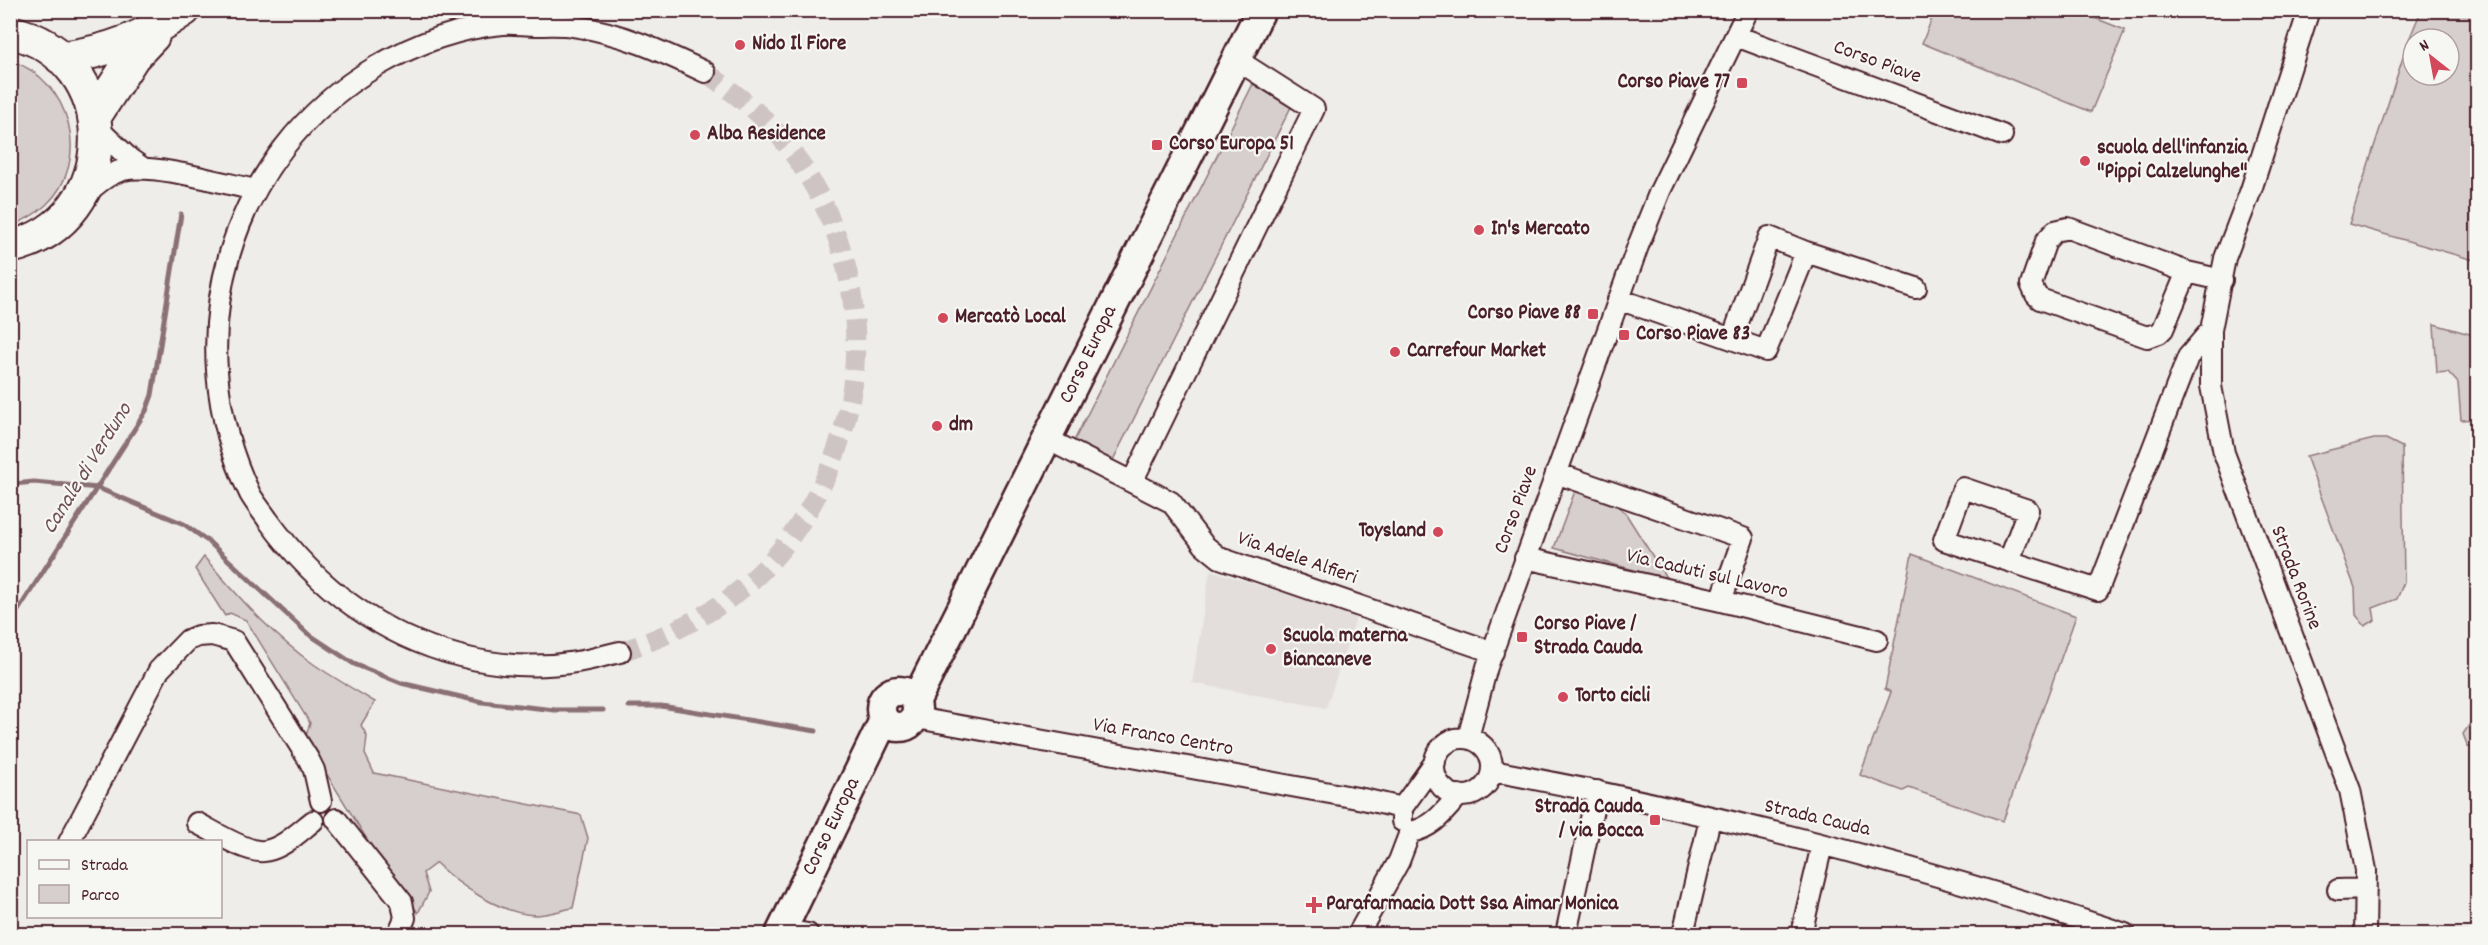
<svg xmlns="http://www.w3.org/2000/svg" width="2488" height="945" font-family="Dekko,sans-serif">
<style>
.built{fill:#e3dedc}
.green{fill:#d7cfce;stroke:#90777c;stroke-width:1.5;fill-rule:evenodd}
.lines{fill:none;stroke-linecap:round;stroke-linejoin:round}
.stream{stroke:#8a6f74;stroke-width:5}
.minor-tunnel{stroke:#cec4c4;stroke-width:20;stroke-dasharray:20 10;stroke-linecap:butt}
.minor-casing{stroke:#4a1f2b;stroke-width:24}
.secondary-casing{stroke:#4a1f2b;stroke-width:33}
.primary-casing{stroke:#4a1f2b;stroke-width:36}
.minor{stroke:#f6f6f2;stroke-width:20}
.secondary{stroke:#f6f6f2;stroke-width:28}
.primary{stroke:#f6f6f2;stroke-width:32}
.poi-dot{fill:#d1495b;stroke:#f6f6f2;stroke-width:2}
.labels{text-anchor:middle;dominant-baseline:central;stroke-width:4.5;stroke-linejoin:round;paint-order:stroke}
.poi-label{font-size:21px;font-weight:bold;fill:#4a1f2b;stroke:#f6f6f2;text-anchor:start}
.street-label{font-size:21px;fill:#4a1f2b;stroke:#f6f6f2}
.water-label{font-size:22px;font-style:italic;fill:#6f4e56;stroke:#f6f6f2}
</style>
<rect width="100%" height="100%" fill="#efedea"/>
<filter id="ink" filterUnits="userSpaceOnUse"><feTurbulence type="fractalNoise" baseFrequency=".0167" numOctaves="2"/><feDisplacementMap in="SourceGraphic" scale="12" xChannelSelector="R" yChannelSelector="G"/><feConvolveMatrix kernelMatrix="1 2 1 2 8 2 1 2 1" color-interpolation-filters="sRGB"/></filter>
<g filter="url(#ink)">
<path class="built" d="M1210 570 1357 616 1326 708 1192 683Z"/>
<path class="green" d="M1935 11H2077L2125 30 2091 112 1922 43Z
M2421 11H2477V261L2349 224 2408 42ZM2413 39H2449V75H2413Z
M11 61C70 79 93 161 46 205 35 215 24 220 11 226Z
M1253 84 1291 107 1112 462 1074 441Z
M2434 324 2477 336V419L2461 420 2458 383 2448 372 2437 373Z
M2374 439H2386L2402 447 2404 582 2397 599 2373 608 2375 620 2365 626 2356 615 2355 588 2306 456Z
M1575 491 1614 502 1626 514 1667 579 1554 548Z
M1912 554 2076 616 2003 821 1909 788 1903 791 1860 775 1891 692 1885 689Z
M204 557C238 596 272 636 315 665 334 678 355 690 375 702L361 725 367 736 365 754 374 773 581 815 588 838 573 908C561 910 547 915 535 915 502 914 459 886 436 863L423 873 429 892 418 913 373 849 305 739 310 723 246 620 230 613 225 616 195 569Z
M2477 717H2478L2477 749 2468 747 2463 734 2474 718Z"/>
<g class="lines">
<path class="stream" d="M10 488 14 484 34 482 98 488 184 524 209 542 307 633 354 664 401 683 482 702 555 710H603
M10 623 146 411 152 395 181 214
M629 706H661L816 731"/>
<path class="minor-tunnel" d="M620 652C679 633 739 601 779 552 877 431 882 268 786 144 764 115 735 93 705 72"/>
<g class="minor-casing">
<path id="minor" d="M2309 10 2251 190 2225 258 2211 330V386L2224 453 2350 790 2366 870 2365 934
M1736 36 2002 135
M96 127 130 159 143 168
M85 195C96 184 108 174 123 170 153 163 222 183 255 190
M1806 252 1916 288
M2187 272 2163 329 2159 333 2147 337 2040 299 2036 295 2031 284 2046 241 2055 231 2068 228 2187 272 2222 280
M1618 300 1624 301 1766 351 1806 252 1769 237 1732 339
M1047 439 1171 502 1204 545 1220 558 1493 652
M1556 473 1743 538 1721 601
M1132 482 1314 109 1245 65
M1525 558 1721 601 1877 640
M2009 561 2028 510 1963 488 1944 540 2098 590 2188 357 2211 330
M620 652C605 655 591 660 576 662 498 675 416 651 353 606 319 582 292 553 268 520 262 511 255 503 250 494 175 339 228 153 377 66 415 44 459 28 503 24 513 23 525 25 535 25 547 25 561 24 573 26 620 32 663 52 705 72
M916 716 922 719 1363 799 1402 808
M1468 738 1487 667 1638 246 1660 191 1748 10
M1434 767a29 29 0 1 1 58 0a29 29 0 1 1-58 0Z
M1493 771C1706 811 1919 865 2125 934
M336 819 402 902 405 918 398 934
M1402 821V808L1435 762
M197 823C213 831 248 854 265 851 283 848 299 832 313 821
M1410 832C1432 829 1445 811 1459 795
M69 842 159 670 188 640 198 636 212 635 234 641 309 760 314 770 321 801
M2338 890 2366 889
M802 933 808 934
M1358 934 1399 861 1410 832
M1566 934 1597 791
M1683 934 1710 819
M1801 934 1822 845"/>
</g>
<g class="secondary-casing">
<path id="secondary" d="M881 709a18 18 0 1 1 36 0a18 18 0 1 1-36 0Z
M916 700 1261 10
M780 934 884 720"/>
</g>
<g class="primary-casing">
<path id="primary" d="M10 32C125 56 124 221 10 247
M61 58C111 51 143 38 184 10
M95 116 133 57 153 36"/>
</g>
<use href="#minor" class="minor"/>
<use href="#secondary" class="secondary"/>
<use href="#primary" class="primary"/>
</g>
</g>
<g class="poi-dot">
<circle cx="740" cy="45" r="6"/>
<rect x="1736" y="77" width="12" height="12" rx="3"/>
<circle cx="695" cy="135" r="6"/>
<rect x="1151" y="139" width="12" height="12" rx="3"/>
<circle cx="2085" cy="161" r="6"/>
<circle cx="1479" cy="230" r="6"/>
<rect x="1587" y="308" width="12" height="12" rx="3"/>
<circle cx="943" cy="318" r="6"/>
<rect x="1618" y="329" width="12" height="12" rx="3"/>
<circle cx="1395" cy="352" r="6"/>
<circle cx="937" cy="426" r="6"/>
<circle cx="1438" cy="532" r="6"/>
<rect x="1516" y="631" width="12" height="12" rx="3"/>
<circle cx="1271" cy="649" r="6"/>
<circle cx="1563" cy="697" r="6"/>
<rect x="1649" y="814" width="12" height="12" rx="3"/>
<path d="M1311 896h6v6h6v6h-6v6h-6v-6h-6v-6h6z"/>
</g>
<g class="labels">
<g class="poi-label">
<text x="752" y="45">Nido Il Fiore</text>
<text x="1730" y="83" text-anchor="end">Corso Piave 77</text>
<text x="707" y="135">Alba Residence</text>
<text x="1169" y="145">Corso Europa 51</text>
<text x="2097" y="149">scuola dell'infanzia<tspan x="2097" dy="24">"Pippi Calzelunghe"</tspan></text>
<text x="1491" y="230">In's Mercato</text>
<text x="1581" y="314" text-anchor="end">Corso Piave 88</text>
<text x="955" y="318">Mercatò Local</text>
<text x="1636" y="335">Corso Piave 83</text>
<text x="1407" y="352">Carrefour Market</text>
<text x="949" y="426">dm</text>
<text x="1426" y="532" text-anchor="end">Toysland</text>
<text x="1534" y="625">Corso Piave /<tspan x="1534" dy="24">Strada Cauda</tspan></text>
<text x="1283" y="637">Scuola materna<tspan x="1283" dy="24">Biancaneve</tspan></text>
<text x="1575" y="697">Torto cicli</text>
<text x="1643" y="808" text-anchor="end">Strada Cauda<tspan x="1643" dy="24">/ via Bocca</tspan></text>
<text x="1326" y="905">Parafarmacia Dott Ssa Aimar Monica</text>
</g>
<g class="street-label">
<text transform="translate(1877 63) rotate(20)">Corso Piave</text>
<text transform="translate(1089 355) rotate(-64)">Corso Europa</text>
<text transform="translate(1517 510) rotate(-70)">Corso Piave</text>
<text transform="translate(1297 559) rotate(19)">Via Adele Alfieri</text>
<text transform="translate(1707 575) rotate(13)">Via Caduti sul Lavoro</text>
<text transform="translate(2295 578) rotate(69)">Strada Rorine</text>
<text transform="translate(1163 738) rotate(10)">Via Franco Centro</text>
<text transform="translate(1817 819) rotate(13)">Strada Cauda</text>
<text transform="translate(832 827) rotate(-64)">Corso Europa</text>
</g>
<g class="water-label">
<text transform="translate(88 469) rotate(-58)">Canale di Verduno</text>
</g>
</g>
<rect width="2488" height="945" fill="none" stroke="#f6f6f2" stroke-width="36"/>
<rect x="18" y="18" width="2452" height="909" fill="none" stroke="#4a1f2b" stroke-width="2" filter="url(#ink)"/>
<rect x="27" y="840" width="195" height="78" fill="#f6f6f2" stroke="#b1a0a2" stroke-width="1.5"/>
<rect x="39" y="860" width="30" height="9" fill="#f6f6f2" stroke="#b1a0a2" stroke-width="1.5"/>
<text x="81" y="870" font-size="18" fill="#4a1f2b">Strada</text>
<rect x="39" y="885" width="30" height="18" fill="#d7cfce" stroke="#b1a0a2" stroke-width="1.5"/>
<text x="81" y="900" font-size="18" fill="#4a1f2b">Parco</text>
<g transform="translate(2431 57) rotate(329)"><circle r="28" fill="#f6f6f2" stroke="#b1a0a2" stroke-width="1.5"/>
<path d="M0-4.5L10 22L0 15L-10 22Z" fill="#d1495b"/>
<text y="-9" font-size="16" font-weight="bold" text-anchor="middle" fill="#4a1f2b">N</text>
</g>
</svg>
